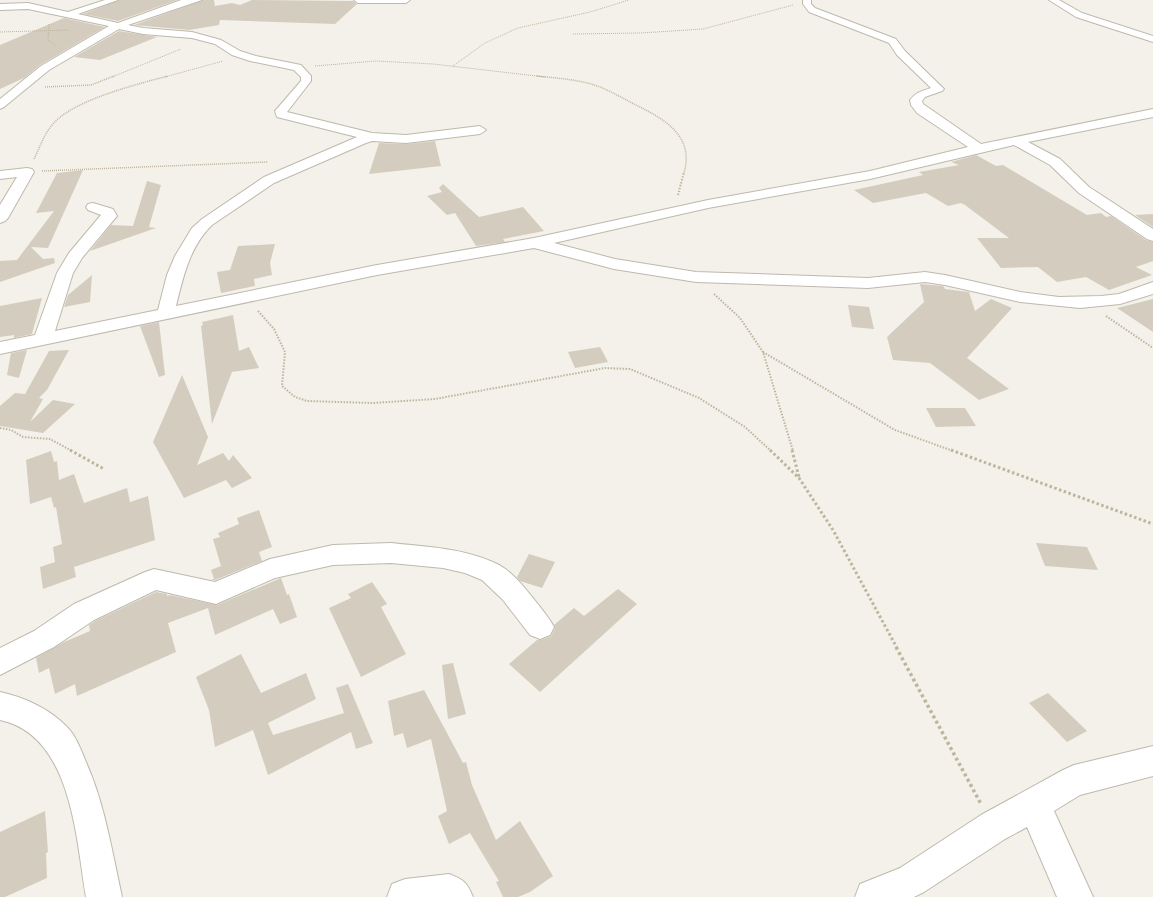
<svg xmlns="http://www.w3.org/2000/svg" width="1153" height="897" font-family="'Source Sans 3',sans-serif">
<style>
.building{fill:#d4cdbf}
.lines{fill:none;stroke-linecap:round;stroke-linejoin:round}
.street-casing{stroke:#beb9ac;stroke-width:2}
.path-far4{stroke:#beb59f;stroke-width:1;stroke-dasharray:1 1;stroke-linecap:butt}
.path-far3{stroke:#beb59f;stroke-width:1.5;stroke-dasharray:1 1;stroke-linecap:butt}
.path-far2{stroke:#beb59f;stroke-width:2;stroke-dasharray:1.5 1.5;stroke-linecap:butt}
.path-far1{stroke:#beb59f;stroke-width:3;stroke-dasharray:2.5 2.5;stroke-linecap:butt}
.path{stroke:#beb59f;stroke-width:3.5;stroke-dasharray:3 3;stroke-linecap:butt}
.street{fill:#fff;fill-rule:evenodd}
</style>
<rect width="100%" height="100%" fill="#f3f1e9"/>
<path class="building" d="M119 0H177L118 21 83 14Z
M203 0H214L215 6 232 3 240 5 252 0 353 1 357 4 335 24 220 20 219 25 189 30 134 25Z
M64 18 105 27 40 65 24 78 0 89V45Z
M119 31 157 37 100 60 74 57Z
M435 141 441 166 369 174 379 143 406 144Z
M976 155 996 166 1003 165 1087 215 1101 213 1106 217 1111 216 1146 240 1153 242V261L1136 267 1152 275 1109 290 1086 277 1057 282 1038 267 1001 268 977 238H1009L965 205 961 203 948 206 926 193 873 203 854 190 923 175 919 172 959 165 951 162Z
M83 170 48 248 31 247 43 259 54 258 55 263 0 282V261L17 260 54 211 36 213 57 173Z
M147 181 161 185 149 227 156 228 90 251 111 225 133 226Z
M443 184 479 217 523 207 544 231 503 239 505 242 476 246 455 213 447 215 427 196 442 192 439 188Z
M1153 214V227L1135 215Z
M275 244 270 263 272 275 254 279 255 286 221 293 217 272 230 270 238 246Z
M92 275 90 302 64 307 68 295Z
M920 284 943 286 945 289 969 292 975 311 991 299 1012 308 967 358 1009 389 979 400 930 363 893 360 887 337 924 302Z
M42 298 32 334 14 338V335L0 337V306Z
M1153 299V332L1117 308Z
M848 305 869 307 874 329 852 327Z
M233 315 239 351 249 347 259 368 232 372 212 424 201 326 203 325 202 322Z
M159 322 165 375 159 377 140 326Z
M600 347 608 362 575 368 568 352Z
M27 350 19 378 7 375 11 353Z
M69 350 47 390 39 398 43 399 30 422 53 400 75 404 43 433 0 426V406L15 393 25 394 49 351Z
M182 375 208 437 197 465 223 453 229 461 233 455 252 478 232 488 226 480 184 498 153 442Z
M926 408H965L976 426 936 427Z
M51 451 54 462 57 461 59 480 74 474 84 503 127 488 130 502 148 496 155 540 74 567 76 577 43 589 40 567 55 562 53 547 62 544 56 507 54 508 51 497 30 504 26 460Z
M259 510 272 547 259 552 262 561 215 580H211L214 579 211 570 221 566 213 539 220 537 218 533 239 524 237 518Z
M1036 543 1087 547 1098 570 1045 566Z
M529 554 555 562 542 588 520 581 517 577Z
M281 578 287 595 289 594 297 617 280 624 273 609 215 635 208 608 168 623 176 652 77 696 75 684 55 694 49 668 39 673 36 658 64 642 90 631 89 625 95 621 156 592 167 594V596L170 595 217 605Z
M372 582 387 604 381 607 406 654 361 677 329 608 351 598 348 594Z
M618 589 637 604 540 692 509 664 537 640H541L551 636 555 628 554 625 574 608 584 616Z
M241 654 261 693 306 673 316 699 268 723 273 735 344 713 336 688 348 684 373 743 356 749 351 732 268 775 253 730 215 747 209 710 196 677Z
M453 663 466 714 448 719 442 665Z
M424 690 463 763 466 762 472 785 496 840 520 821 553 876 530 892 518 897H503L496 882 499 881 470 833 449 844 438 816 447 811 431 739 407 748 403 733 394 736 388 701Z
M1048 693 1087 731 1067 742 1029 703Z
M45 811 48 852 46 853 47 878 5 897H0V832Z"/>
<g class="lines">
<g class="street-casing">
<path id="street" d="M105 0H118L78 14 118 23 181 0H202L128 25 143 28 192 32 221 40 240 51 256 56 301 65 311 76V81L287 112 372 133 406 135 480 126 486 130 480 134 406 143 372 141 366 143 274 183 212 225C190 246 183 277 176 306L377 265 534 238 708 200 870 171 968 147 917 113 911 105 910 100C916 92 922 91 931 88L897 55 889 43 809 12 803 4V0H811V4L815 8 896 39 905 51 944 89 942 91 925 97 922 101 923 104 981 144 1153 109V117L1028 142 1060 159 1089 187 1153 229V241L1147 239 1079 193 1050 165 1014 145 870 179 708 208 554 243 615 259 696 272 868 278 925 272 945 275 1020 292 1059 297 1101 296 1119 294 1153 282V294L1120 304 1080 308 1020 302 945 285 925 282 868 288 696 282 614 269 534 248 377 275 0 354V342L35 335 57 273 69 253 101 215 88 210 86 207 88 204 93 203 113 209 117 216 82 258 73 273 55 331 158 310 167 275 175 256 192 228 202 219 264 177 357 137 277 117 275 111 301 81V77L294 70 250 61 232 55 215 44 192 38 143 34 119 29 49 70 4 107 0 109V99L41 66 109 26 28 9 0 10V4L28 3 68 12Z
M354 0H410L406 3H358Z
M1049 0H1059L1082 13 1153 36V42L1076 17Z
M27 168 32 169 34 172 8 218 5 221 0 223V205L17 177 0 179V171Z
M391 543C427 547 466 548 499 565 512 572 523 586 532 597 540 607 548 616 554 627L550 635 540 639 530 635 503 600 482 580 465 573 443 568 391 563 333 565 275 578 216 604 156 590 94 620 54 647 0 675V648L34 631 74 604 145 572 154 569 215 582 270 559 333 545Z
M0 692C24 697 50 709 67 727 76 736 81 750 86 762 105 805 112 851 122 897H86C76 839 72 735 0 720Z
M1153 746V776L1080 795 1054 811 1093 897H1057L1027 827 1005 839 924 892 914 897H855L860 884 900 868 981 815 1063 770 1074 765Z
M449 874C464 880 467 882 473 897H387L392 884 405 879Z"/>
</g>
<path class="path-far4" d="M49 24 48 40 55 45
M0 32 69 30
M573 34 641 33 703 29 793 5
M315 66 376 61 433 64 545 77
M453 66 485 43 518 28 590 12 629 0
M112 77 181 49
M165 77 223 61"/>
<path class="path-far3" d="M537 76C555 78 573 79 591 84 605 88 619 96 632 103 662 118 695 134 684 173
M45 87 91 85 114 76
M34 159C40 147 44 134 53 124 73 100 138 84 168 76
M42 171 268 162"/>
<path class="path-far2" d="M678 195 684 172
M714 294 740 318 763 352 793 451
M258 311 274 329 285 352 282 386 295 397 307 401 372 403 435 399 605 368 630 369 699 398 745 427 771 451
M1106 316 1153 348
M763 352 895 430 953 451
M0 428 11 430 23 437 50 439 72 451"/>
<path class="path-far1" d="M70 450 104 469
M770 450 799 478 833 530 897 648
M792 450 799 477
M951 450 1153 524"/>
<path class="path" d="M896 647 981 804"/>
<use href="#street" class="street"/>
</g>
</svg>
